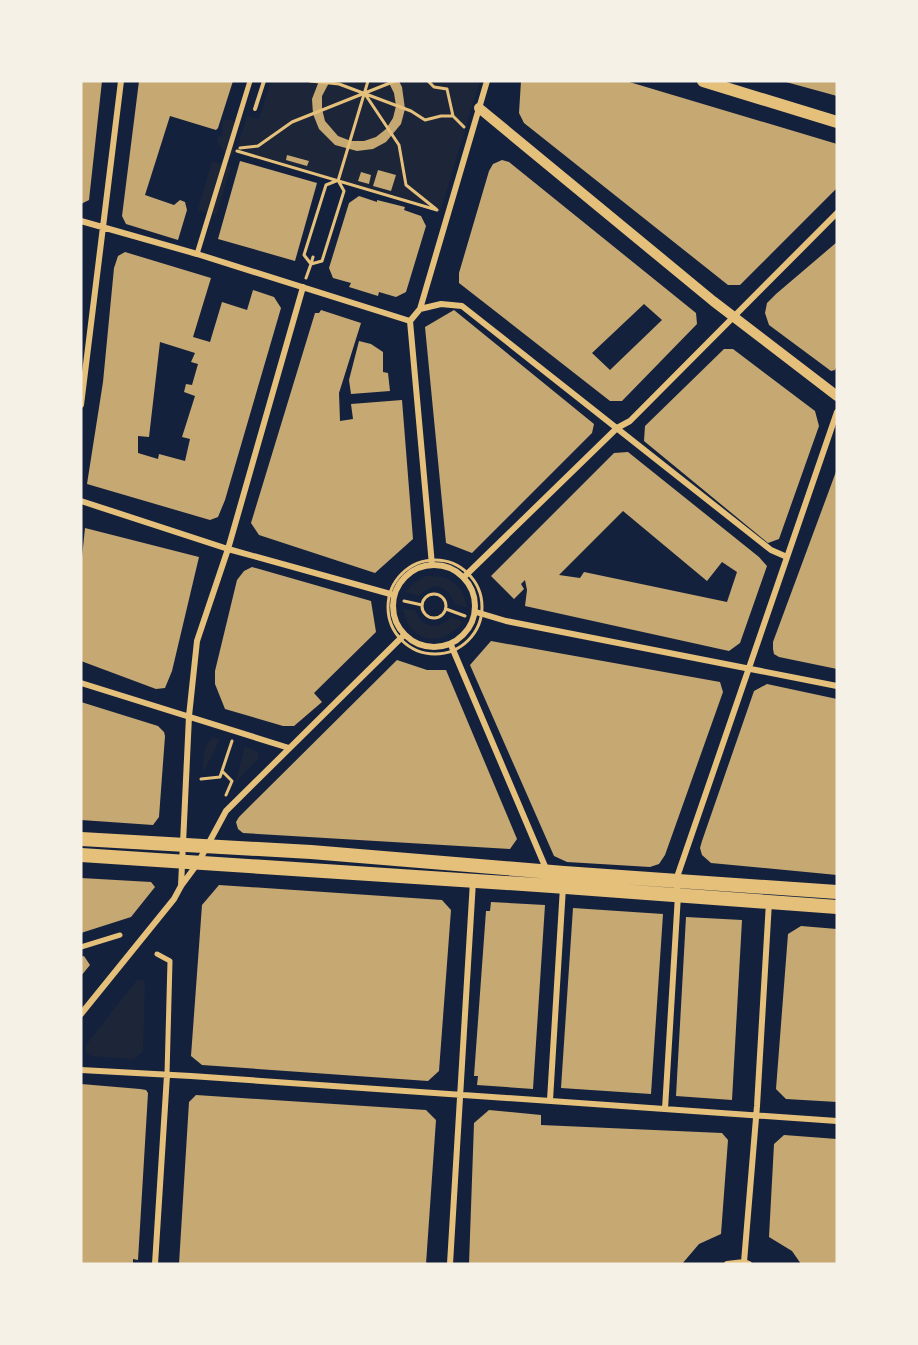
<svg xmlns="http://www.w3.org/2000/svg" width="918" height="1345" font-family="Cabin,sans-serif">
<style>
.green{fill:#1d2539}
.building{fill:#c6a872;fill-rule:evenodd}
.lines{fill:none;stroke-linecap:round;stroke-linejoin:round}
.path{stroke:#e5c07b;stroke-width:3}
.service{stroke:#e5c07b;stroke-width:4}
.pedestrian{stroke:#e5c07b;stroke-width:5}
.minor{stroke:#e5c07b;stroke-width:6}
.tertiary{stroke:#e5c07b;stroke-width:10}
.secondary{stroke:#e5c07b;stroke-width:12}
.primary{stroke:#e5c07b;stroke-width:14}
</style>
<rect width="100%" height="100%" fill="#14213d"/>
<path class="green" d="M271 81H480L440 212 236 153 247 116 259 119Z
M228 119 234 122C237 135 234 141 234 152L231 156H227L218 143V137L223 136 222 126 223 121Z
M212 161 231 167 216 215 198 210Z
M426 576C451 576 461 582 467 607L455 604C447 585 434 580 419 596L405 592 414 583Z
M403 609 415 610C424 630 437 630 452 617L463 622C442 648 410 644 403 609Z
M213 738 220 739 203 773C204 761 202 745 213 738Z
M245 747 257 751 259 758 235 783Z
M137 980H143L145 983 143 1052 133 1059 91 1056 86 1053 85 1046Z"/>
<path class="building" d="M81 81H102L89 200 81 204Z
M139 81H233L218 128 216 130 170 116 145 195 174 205 180 200 185 202 187 210 178 240 126 224 122 216Z
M319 81H330L322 96V109L325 121 338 136 351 141H364L376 137 386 129 393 118 396 106 394 93 388 81H399L402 87 405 109 401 124 386 142 373 149 357 151 335 145 319 129 313 114 312 99Z
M521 81H626L837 144V188L740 285H728L524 123 519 113Z
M786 81H837V96L786 82Z
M287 155 309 161 307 166 286 160Z
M502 160 509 162 696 313 697 324 622 401H610L459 283V273L489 171 493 164ZM644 304 662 320 610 370 592 353Z
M240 161 317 183 295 261 218 239Z
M378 170 396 175 391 191 373 186Z
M361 172 371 175 369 184 358 181Z
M359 196 377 202V200L405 207 404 210 421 216 426 226 406 292 396 297 379 292 378 296 349 287 351 283 333 278 329 268 349 203Z
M837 242V365L835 370 831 371 769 325 765 313 767 303 776 294Z
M125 252 211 278 193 337 210 342 222 302 247 310 253 290 274 297 281 308 225 500 218 517 210 520 87 484 103 382 114 268 118 256ZM160 342 195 353 191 362 198 364 192 385 186 384 184 392 195 396 182 437 190 439 185 461 159 454 158 459 138 453V436L149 437Z
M321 310 361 323 339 393 340 421 353 419 351 404 402 400 413 539 375 573 259 535 251 523 315 313H319Z
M454 310 594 424 592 433 472 553 446 543 425 327Z
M359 341 371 344 383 352V372L388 373 390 391 351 394 349 380Z
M724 349H733L815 411 819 426 779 539 768 543 644 441 645 426Z
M628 452 759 557 767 566 740 643 729 651 525 606 527 590 525 580 521 584 524 589 514 599 491 576 614 453ZM623 511 707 581 722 562 737 572 727 602 584 572 580 578 559 575Z
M837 469V669L779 657 774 654 773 649V642Z
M85 528 199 557 172 671 165 688 156 689 81 661V567Z
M252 567 371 601 376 632 314 693 322 702 294 726H283L225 709 215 684V671L237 580 244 571Z
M491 641 720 682 723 692 665 855 659 864 650 867 567 862 554 856 470 665Z
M397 660 427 670H446L517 839 510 849 243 833 238 829 236 822 239 817Z
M767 684 837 699V875L711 863 702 855 700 848 702 841 754 691Z
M81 702 158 726 164 732 165 736 159 817 153 825 81 820Z
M81 878 151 882 155 887 131 917 81 933Z
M219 885 442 900 451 910 439 1071 428 1081 202 1065 191 1056 202 905Z
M491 902 545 905 533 1089 477 1085 478 1076H474L486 911H490Z
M573 908 663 914 651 1094 561 1088Z
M686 917 742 920 732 1100 676 1096Z
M801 926 837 929V1102L786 1099 776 1089 788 934Z
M84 956 90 965 81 976V957Z
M81 1084 140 1089 146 1090 148 1093 138 1260 133 1259V1264H81Z
M196 1095 426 1110 436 1120 426 1264H179L189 1102Z
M489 1110 541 1115V1125L722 1133 728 1140 721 1234 699 1244 682 1264H469L474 1123Z
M784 1135 837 1139V1264H801L792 1251 769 1237 774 1144Z"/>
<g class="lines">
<path class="path" d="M310 81 339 84 411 111 425 120 441 116H453L464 127
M428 81 434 87 447 89 453 116
M365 94 399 145 406 185 436 209
M240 148 258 146 292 122 395 81
M237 151 437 210
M338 181 368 81
M313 257 311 264 304 255 326 185 336 181
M306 278 311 264 322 261 344 191 339 182
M388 607a47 47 0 1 1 94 0a47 47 0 1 1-94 0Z
M422 606a12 12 0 1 1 24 0a12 12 0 1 1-24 0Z
M404 601 422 605
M446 609 465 616
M222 771 232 781 226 795
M201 779 220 777 232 741"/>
<path class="service" d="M255 109 264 81"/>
<path class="pedestrian" d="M197 254 250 81
M81 947 120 935
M157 954 170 961 167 1075"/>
<path class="minor" d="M81 221 197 254 410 321
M420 309 441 304 462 306 771 550 787 557
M410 321 420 309 487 81
M410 321 432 565
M81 405 121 81
M81 501 228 549 394 595
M393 606a41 41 0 1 1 82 0a41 41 0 1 1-82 0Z
M464 577 617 428 630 421 837 213
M476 612 506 621 837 686
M451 645 547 871
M81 683 289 748
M181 886 189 716 197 641 228 549 303 287
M81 1014 174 899 181 886 198 863 226 811 404 635
M81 1070 191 1076 837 1121
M550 1100 563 887
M665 1109 678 895 676 880 837 412
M744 1262 757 1106 769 902
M155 1264 167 1075
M450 1264 473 881
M727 1264 744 1262 749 1264"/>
<path class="tertiary" d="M479 108 713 301 837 396"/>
<path class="secondary" d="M703 81 837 122"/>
<path class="primary" d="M81 839 311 852 564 873 837 892
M81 855 552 886 837 907"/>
</g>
<rect width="918" height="1345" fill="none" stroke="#f6f1e7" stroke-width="165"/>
</svg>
